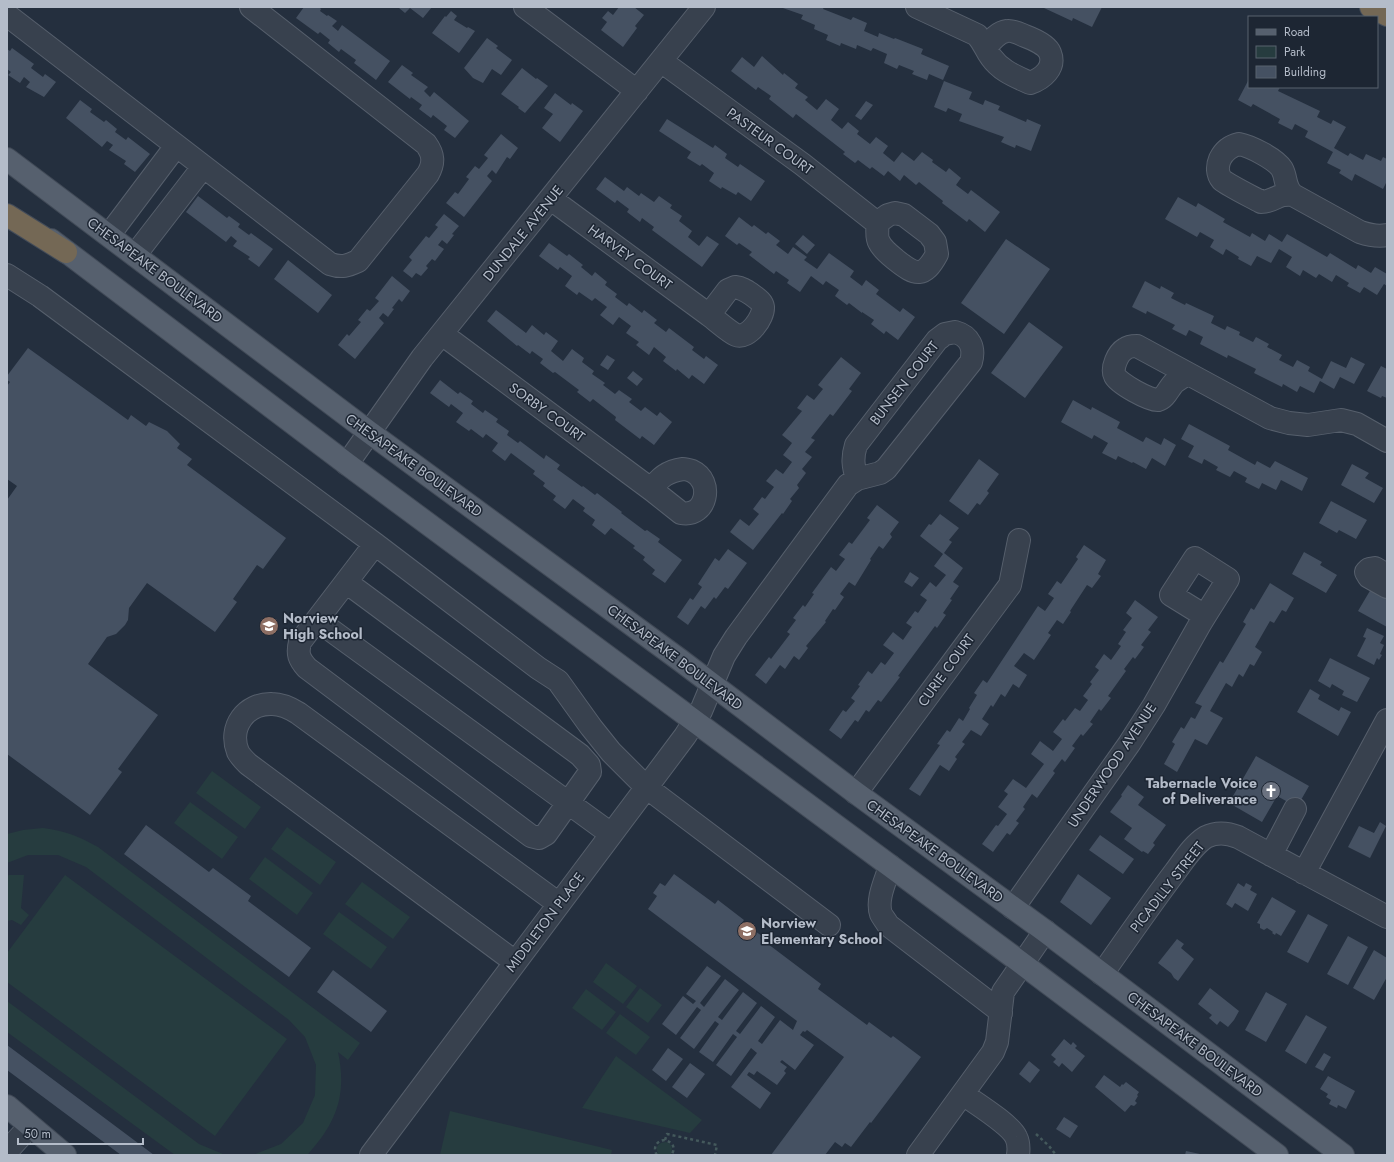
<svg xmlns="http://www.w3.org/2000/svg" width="1394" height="1162" font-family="Jost,sans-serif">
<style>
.green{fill:#263c3f}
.building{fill:#455162}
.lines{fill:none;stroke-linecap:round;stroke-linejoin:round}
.minor-casing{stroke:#565f6c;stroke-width:24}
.major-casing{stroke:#414a57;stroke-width:24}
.highway-casing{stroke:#434c59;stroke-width:24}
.path{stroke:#44595c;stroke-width:2.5;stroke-dasharray:3 3;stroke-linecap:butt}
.minor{stroke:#38414e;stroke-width:22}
.major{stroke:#56606e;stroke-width:22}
.highway{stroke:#746855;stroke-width:22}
.labels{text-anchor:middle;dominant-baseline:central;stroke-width:3;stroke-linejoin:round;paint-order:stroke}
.street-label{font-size:14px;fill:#b4bcc9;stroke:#1d2633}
.poi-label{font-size:14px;font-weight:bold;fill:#b4bcc9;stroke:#1d2633;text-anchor:start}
</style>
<rect width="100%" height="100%" fill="#242f3e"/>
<path class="green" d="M212 771 261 807 245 829 196 793Z
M190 802 238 837 222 859 174 823Z
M287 827 336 862 320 885 271 849Z
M43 828C66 831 78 836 98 847L360 1043 348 1060 338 1052C347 1094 337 1122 309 1153L307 1155H175L7 1032V1001L199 1144 223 1154 253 1155 281 1144 303 1123 315 1095 316 1065 305 1037 289 1020 86 867 58 855H28L7 863V834L23 830Z
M265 857 313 893 297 915 249 879Z
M9 875H24L21 908 29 915 21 925 12 920 7 921V876Z
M65 875 287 1039 215 1136 7 982V953Z
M362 882 410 917 393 939 345 904Z
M339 912 387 947 371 969 323 934Z
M606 963 637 986 623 1004 593 982Z
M640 988 662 1005 648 1023 626 1007Z
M586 989 616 1012 602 1030 572 1008Z
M620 1014 650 1037 636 1055 606 1033Z
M616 1056 702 1120 690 1133 582 1108Z
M450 1111 612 1150 611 1155H440Z
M666 1142C672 1144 673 1148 671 1154L659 1155C654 1148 658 1142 666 1142Z"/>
<path class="building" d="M304 7H319L321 9 320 11 327 16 328 15 337 21 332 26 338 31 342 25 390 61 376 80 354 63 356 60 341 49 339 52 328 43 330 40 320 32 318 34 296 18Z
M400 7H432L423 18 410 8 405 13 399 8Z
M619 7H634L644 15 635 26 637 28 623 47 601 30 607 22 602 18 608 11 613 15Z
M780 7H824L823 9 851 20 853 17 867 23 864 31 878 37 879 33 894 39 895 38 923 49 921 54 949 66 943 80 929 74 927 80 912 74 914 71 899 65 897 69 884 63 887 54 873 48 871 51 857 45 856 49 841 43 840 46 826 40 828 35 814 29 815 25 801 19 803 15Z
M1045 7H1102L1092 27 1073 18 1072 21 1044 8Z
M451 11 457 16 454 20 467 28 468 27 475 31 459 53 432 33 445 16 446 17Z
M487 38 498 46 496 48 512 60 501 75 492 69 483 83 473 78 464 68Z
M12 48 34 64 31 68 43 77 45 74 56 82 44 97 26 87 30 82 24 77 20 83 8 75 11 72 7 69V49L10 51Z
M762 56 783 75 784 73 798 84 795 88 808 97 805 100 817 110 826 99 839 109 831 120 842 129 848 122 859 131 857 134 870 144 876 137 888 146 883 153 894 162 902 152 914 161 922 152 933 160 932 162 946 172 949 168 961 178 956 185 968 194 971 190 1000 212 985 232 969 219 967 222 942 203 943 201 919 182 916 185 904 175 900 181 888 171 884 176 872 167 870 169 858 160 855 163 843 154 845 152 796 114 793 118 769 99 771 96 758 87 756 90 731 71 742 57 754 67Z
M402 65 413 73 411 75 428 87 424 91 430 97 434 92 469 121 455 138 444 130 447 126 433 115 431 118 419 109 422 105 411 97 410 99 388 82Z
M522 68 536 79 537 78 548 86 525 113 518 108 519 107 501 94Z
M1249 79V87H1280L1278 91 1320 111 1317 117 1331 124 1333 120 1346 127 1334 148 1348 156 1350 153 1363 160 1366 154 1381 161 1383 157 1387 159V181L1383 189 1355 174 1352 181 1339 173 1341 170 1327 163 1333 152 1305 137 1308 131 1295 124 1292 130 1278 123 1280 119 1253 104 1251 107 1238 100Z
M944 81 972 92 969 99 983 105 985 100 1000 106 998 110 1026 122 1027 119 1041 125 1031 151 1016 145 1015 148 1001 142 1004 137 959 121 962 114 948 108 946 112 934 107Z
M555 93 571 105 572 103 583 111 560 142 542 128 553 114 544 108Z
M80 100 92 109 90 112 104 122 106 120 117 129 115 132 126 140 128 137 150 154 135 172 124 164 126 161 109 150 113 145 107 141 102 147 66 118Z
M866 101 873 105 861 120 855 116Z
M667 119 713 148 715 145 727 154 725 158 738 167 740 164 765 181 751 201 738 192 736 195 722 187 721 189 709 181 714 173 702 164 700 166 687 158 691 152 659 131Z
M501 134 518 148 510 159 507 157 496 174 492 170 487 176 492 181 464 217 446 203 455 192 458 194 469 179 466 177 475 166 479 169 488 158 484 155Z
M605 177 624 191 627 187 639 196 641 193 654 202 659 196 672 205 670 208 682 216 679 221 692 231 688 237 699 246 707 236 719 244 702 267 652 230 654 227 642 218 640 222 627 212 629 209 617 200 615 203 596 189Z
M198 196 227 218 229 216 240 224 238 227 249 235 251 233 273 249 259 267 248 259 250 257 233 246 237 241 231 236 226 242 186 212Z
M1178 197 1196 207 1198 203 1225 219 1223 222 1250 237 1252 233 1265 241 1269 234 1282 242 1287 234 1327 257 1330 253 1356 269 1358 265 1371 273 1375 267 1387 274V286L1384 284 1377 295 1364 287 1360 293 1347 286 1349 283 1336 275 1332 282 1319 274 1316 278 1303 270 1300 276 1286 267 1292 257 1279 249 1271 263 1257 256 1251 266 1238 259 1239 257 1226 249 1223 255 1210 247 1214 240 1200 232 1197 237 1165 219Z
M444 214 459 226 452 234 454 235 447 244 442 240 438 245 444 249 435 261 432 259 426 266 428 268 421 276 416 273 412 278 403 271 412 260 409 257 426 236 429 238 438 227 435 225Z
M739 217 752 227 754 225 766 234 768 232 780 241 776 245 788 254 793 247 807 257 804 260 817 269 829 253 854 271 850 277 862 286 866 280 879 290 876 294 900 312 903 308 915 317 898 340 886 331 884 334 871 324 874 320 862 312V313L849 303 847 305 835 296 839 290 826 281 823 285 811 276 800 292 787 283 789 280 776 271 774 274 749 255 752 252 739 243 737 245 725 236Z
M803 235 815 245 807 254 795 244Z
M1006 239 1050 269 1004 334 961 303Z
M549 243 567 256 569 254 583 265 581 267 592 276 595 272 607 282 605 285 617 294 615 297 627 306 629 303 642 313 644 310 657 320 654 323 666 332 669 328 694 347 692 350 704 359 706 356 718 365 704 384 692 375 689 379 677 369 676 371 663 361 666 357 654 347 649 355 636 345 639 342 626 333 631 326 619 317 613 325 600 315 607 307 595 298 592 301 579 292 577 295 565 286 572 276 560 267 558 270 539 256Z
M288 260 332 295 318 313 274 279Z
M392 276 410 291 402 302 399 299 392 308 394 309 388 317 383 313 379 318 384 323 355 359 338 345 347 334 349 336 361 322 358 320 367 309 370 311 379 301 375 298Z
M1145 281 1160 289 1161 286 1174 293 1171 298 1185 305 1186 303 1214 316 1211 323 1225 330 1227 326 1240 332 1239 335 1253 342 1256 337 1269 344 1267 347 1282 355 1279 360 1293 367 1297 360 1310 367 1308 371 1322 379 1331 361 1346 368 1351 357 1365 364 1354 384 1340 377 1334 389 1320 381 1314 393 1300 386 1297 392 1283 384 1282 387 1254 373 1256 369 1228 355 1227 358 1200 344 1203 337 1189 330 1186 336 1172 329 1175 325 1147 311 1146 314 1132 307Z
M496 310 526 333 532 325 544 335 546 332 558 341 551 351 563 361 572 349 584 358 582 362 594 371 592 374 605 383 603 385 615 394 619 390 632 399 629 402 641 411 645 407 657 416 660 412 672 422 654 445 642 436 640 439 615 420 616 417 593 399 590 402 577 392 579 390 555 372 553 373 540 363 543 359 532 351 530 354 518 345 517 346 487 321Z
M1029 322 1063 347 1025 398 991 373Z
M28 348 128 420 131 415 146 426 149 422 167 431 180 444 177 448 192 459 187 465 286 538 263 569 257 565 233 599 237 602 215 632 147 583 129 608 128 620 125 625 116 634 107 637 88 664 158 715 118 769 122 772 90 815 7 754V500L17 486 7 479V386L10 382 7 380V376Z
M607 355 615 360 608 370 600 365Z
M841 357 861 373 849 389 852 391 833 416 830 414 811 438 815 440 805 452 812 457 802 469 806 473 797 485 799 488 790 499 792 501 783 514 782 513 753 550 730 532 740 519 749 526 759 514 753 509 762 497 765 499 774 487 766 481 776 469 783 474 792 462 783 455 792 443 782 435 802 411 797 408 807 395 814 400 823 389 818 385Z
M1381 366 1387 369V398L1382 396 1381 398 1367 391Z
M633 371 643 379 637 386 627 378Z
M440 380 458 394 460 392 473 401 471 404 483 413 485 410 498 419 496 422 509 431 507 435 518 443 520 441 544 459 546 455 560 465 557 469 582 487 583 486 595 495 597 493 622 512 621 513 645 531 647 530 660 539 658 542 682 560 665 583 652 574 655 570 643 560 645 557 633 548 635 546 611 528 605 535 592 525 595 520 583 511 585 508 573 499 565 509 553 500 556 496 543 486 545 483 533 474 535 471 511 453 505 461 492 451 498 443 486 434 483 438 471 429 469 431 456 422 463 413 451 404 449 407 430 393Z
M1073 400 1091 410 1092 407 1120 422 1117 428 1143 442 1146 437 1161 445 1164 438 1176 445 1165 466 1152 458 1146 469 1133 462 1132 463 1118 456 1116 460 1102 453 1108 443 1094 435 1092 439 1061 422Z
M1189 424 1230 446 1228 450 1255 465 1257 461 1270 468 1275 461 1308 478 1302 491 1281 480 1276 490 1262 483 1259 489 1245 482 1247 478 1234 471 1230 477 1216 470 1218 467 1204 459 1202 464 1188 457 1194 446 1181 439Z
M979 459 999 474 987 491 989 493 980 505 977 503 968 515 949 501Z
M1352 464 1369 473 1365 478 1383 488 1374 503 1341 485Z
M1331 501 1367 520 1356 539 1339 530 1337 533 1319 523Z
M877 505 899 522 890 534 892 537 883 549 879 546 870 559 871 560 855 586 849 582 840 594 844 597 835 610 833 609 825 621 826 622 806 646 808 648 799 660 794 656 785 669 780 665 766 684 755 675 769 657 771 659 790 634 787 632 796 620 793 618 803 605 805 607 814 594 812 593 831 567 836 571 845 559 839 555 849 542 852 544 870 520 867 518Z
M940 514 959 528 949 540 952 542 944 553 963 568 953 582 959 586 950 599 952 600 943 613 946 615 937 628 935 626 898 676 900 677 881 702 878 700 869 712 866 710 858 722 855 720 841 739 829 730 843 710 846 712 855 701 851 698 860 686 858 685 868 671 872 674 881 662 885 665 894 653 883 645 893 632 903 640 912 627 906 623 915 611 918 613 927 600 920 595 930 582 936 587 946 575 934 566 943 554 920 536 929 524 931 525Z
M1084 545 1106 560 1098 574 1101 576 1092 588 1087 585 1070 611 1071 612 1063 624 1057 620 1048 633 1051 635 1034 660 1024 653 1014 666 1027 675 1019 688 1013 684 1005 697 1001 694 993 707 991 705 982 719 989 724 981 736 971 730 962 742 965 744 955 757 957 759 949 771 940 765 920 796 909 789 940 745 937 744 947 730 950 732 959 718 963 721 970 709 969 708 977 695 974 693 983 680 987 683 1038 606 1045 611 1054 598 1048 594 1057 581 1061 584 1078 559 1076 557Z
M728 549 747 563 728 589 725 587 716 599 714 597 705 609 701 606 688 625 677 617 690 598 693 600 702 587 698 584 715 558 719 561Z
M1304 552 1322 562 1320 565 1337 575 1326 593 1292 574Z
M910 572 919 578 912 587 904 582Z
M1270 583 1294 598 1286 612 1282 610 1274 623 1270 621 1255 647 1262 652 1254 666 1250 664 1243 677 1239 674 1232 687 1226 683 1210 711 1223 718 1207 745 1195 739 1177 772 1164 764 1175 744 1172 742 1181 727 1184 729 1191 717 1195 719 1202 706 1195 703 1220 661 1223 663 1246 624 1243 622 1251 608 1254 610Z
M1371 589 1387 598V627L1358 611Z
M1135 600 1158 617 1148 630 1151 632 1141 645 1144 647 1135 659 1133 657 1124 669 1126 671 1108 696 1111 698 1101 711 1099 709 1090 722 1093 724 1083 736 1081 734 1072 746 1075 748 1065 762 1062 759 1053 771 1055 773 1037 798 1032 794 1023 807 1025 809 1016 821 1019 823 1010 835 1007 833 993 852 982 844 996 825 998 826 1007 814 998 807 1008 794 1004 791 1013 779 1026 788 1044 764 1031 754 1040 741 1053 751 1062 739 1053 732 1063 719 1065 721 1075 708 1080 711 1088 700 1083 696 1092 684 1090 682 1099 670 1095 667 1104 654 1111 660 1121 646 1118 644 1126 632 1123 630 1132 618 1126 613Z
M1367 628 1384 636 1380 643 1384 645 1380 654 1382 655 1379 660 1377 658 1374 665 1357 656 1366 638 1363 637Z
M1330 658 1370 678 1357 702 1342 695 1344 691 1332 684 1330 688 1318 681Z
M1310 689 1320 695 1318 699 1339 711 1341 707 1351 712 1338 736 1297 712Z
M1256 756 1309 786 1297 807 1277 796 1262 822 1229 803Z
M1128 785 1144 797 1138 805 1166 825 1153 843 1155 845 1148 854 1143 851 1142 852 1124 839 1132 828 1110 812 1122 796 1121 795Z
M1380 822 1386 826 1370 858 1348 847 1359 826 1374 833Z
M146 825 209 872 213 868 251 896 248 901 311 948 289 977 124 854Z
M1100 835 1134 859 1123 874 1089 850Z
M674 874 715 904 718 900 744 920 741 924 751 931 752 929 762 936 760 938 821 984 818 989 867 1025 869 1022 891 1038 893 1036 921 1057 871 1123 870 1122 851 1147 845 1143 842 1147 835 1142 825 1155H771L844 1057 807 1030 805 1032 803 1031 800 1035 814 1045 795 1070 782 1060 780 1062 787 1067 784 1071 786 1073 777 1085 757 1071 754 1075 749 1072 747 1075 771 1093 760 1109 731 1087 757 1053 751 1048 731 1076 716 1065 737 1037 733 1034 713 1062 699 1052 719 1024 715 1021 694 1049 680 1038 701 1010 697 1007 676 1035 662 1024 683 996 693 1004 696 1001 686 994 707 966 721 976 700 1003 704 1007 725 979 739 990 718 1017 722 1020 743 992 757 1003 736 1031 740 1034 761 1006 775 1017 758 1041 762 1044 780 1020 793 1030 797 1021 648 909 657 896 653 893 660 883 665 886Z
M1078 874 1111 898 1091 925 1060 902Z
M1238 883 1244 887 1246 883 1252 886 1250 890 1257 894 1248 911 1235 903 1232 908 1226 904Z
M1272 897 1296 911 1281 936 1276 933 1275 935 1272 933 1273 932 1267 928 1264 930 1260 928V924L1257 923Z
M1308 914 1328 925 1308 963 1287 952Z
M1348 936 1368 947 1348 985 1327 974Z
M1177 939 1184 944 1181 948 1194 959 1178 981 1174 978 1171 973 1158 963Z
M1374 950 1387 958V977L1374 1000 1353 988Z
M333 970 387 1011 371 1032 317 992Z
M1210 988 1239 1011 1234 1020 1228 1027 1220 1021 1217 1025 1209 1018 1212 1015 1198 1004Z
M1266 992 1287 1004 1266 1042 1245 1030Z
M1306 1015 1327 1027 1306 1064 1285 1051Z
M1064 1039 1071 1045 1073 1042 1077 1046 1075 1048 1085 1056 1072 1072 1062 1063 1059 1067 1053 1062 1056 1059 1051 1055Z
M7 1045 154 1155H121L7 1070Z
M668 1048 683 1059 666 1081 652 1070Z
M1324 1053 1331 1057 1323 1071 1315 1067Z
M1029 1061 1040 1070 1030 1083 1019 1074Z
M690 1063 705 1074 687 1098 672 1087Z
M1104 1075 1120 1087 1122 1084 1123 1085 1126 1082 1139 1092 1137 1095 1138 1096 1135 1101 1137 1103 1134 1106 1131 1105 1125 1112 1095 1087Z
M1328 1076 1355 1091 1346 1109 1338 1105 1337 1108 1329 1104 1331 1100 1326 1097 1328 1094 1320 1089Z
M1064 1117 1078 1126 1070 1138 1056 1129Z
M1186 1151 1200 1154V1155H1185Z"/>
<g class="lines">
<g class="minor-casing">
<path id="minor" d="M525 7 637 91
M917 7 977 35C984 43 985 49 991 57 1001 71 1015 76 1030 83 1042 79 1056 68 1050 53 1047 45 1033 39 1025 36 1020 34 1013 30 1007 31 998 32 991 41 986 47
M7 15 330 264C342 268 347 266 358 261L428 174C434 163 434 155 426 144L251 7
M661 61 802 164 877 223
M1239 144C1250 146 1276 159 1282 169 1287 178 1284 187 1293 195 1276 193 1275 202 1261 202 1252 197 1228 185 1222 180 1217 174 1217 166 1220 159 1224 151 1230 146 1239 144Z
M1293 195 1360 232C1369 235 1378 237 1387 235
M551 199 709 315
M895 213 904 215 929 234 935 242 937 254C924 278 916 276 896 260 890 255 882 249 879 242 876 237 878 229 877 223L888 215Z
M109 235 176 146
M135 255 203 167
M7 275 40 296 375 544 538 668 558 681 591 727 611 752 646 787 829 925
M735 287C742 288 745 290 751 294 756 298 762 301 763 307 764 317 748 340 736 335 729 332 716 320 709 315L728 290Z
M955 332C970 336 975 348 971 362L886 469 880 473 857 479C853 466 852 458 856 445L937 340 945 334Z
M442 334 652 490
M1188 374C1184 376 1179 379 1175 382 1169 387 1166 398 1158 400 1150 401 1118 383 1115 376 1111 368 1118 353 1125 349 1129 346 1133 346 1137 346L1270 418 1289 423 1308 425 1341 420 1357 424 1387 441
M347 464 422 358 704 7
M683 469C686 469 689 470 692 471 714 481 707 518 681 513L652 490C659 477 668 471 683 469Z
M1387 575 1375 568 1369 569 1366 572 1369 577 1387 587
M346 582 580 755 589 765 590 772 546 834 539 838 531 836 307 668C299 659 297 654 300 642L375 544
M317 620 611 834
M856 793 1010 585 1019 540
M1271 855 1295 809
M890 866C886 880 876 899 881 914 883 918 886 921 888 925L996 1008 1001 1013
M1304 873 1387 720
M1013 908 1129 744 1154 705 1200 624C1209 609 1219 594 1228 579L1195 558 1171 595 1205 616
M515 962 248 764C244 760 240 756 238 752 228 727 246 703 272 704 282 704 290 708 298 713L559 904
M1102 974C1126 940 1150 905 1175 872 1184 860 1193 845 1206 837 1216 832 1228 833 1238 837L1387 917
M963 1094C975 1103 1010 1124 1016 1137 1019 1143 1019 1148 1018 1155
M7 1151 30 1126
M371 1155 685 736 701 711 724 656 736 637 848 485 857 479
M918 1155 993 1052 997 1042 1003 992 1045 931"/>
</g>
<g class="major-casing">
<path id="major" d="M7 159 369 432 680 660 856 793 1045 931 1343 1155
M51 240 347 464 1016 959 1277 1155
M7 1106 65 1155"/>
</g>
<g class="highway-casing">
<path id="highway" d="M1371 7 1387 15
M7 215 66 252"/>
</g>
<path class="path" d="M1036 1134 1049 1146 1056 1155
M665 1140 667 1134 717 1145 715 1155
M657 1155C652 1148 657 1140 665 1140 672 1142 676 1147 672 1154L673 1155"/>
<use href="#minor" class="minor"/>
<use href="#major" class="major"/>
<use href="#highway" class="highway"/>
</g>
<defs>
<g id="school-disc" transform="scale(1)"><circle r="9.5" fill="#8d6e63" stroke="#1d2633"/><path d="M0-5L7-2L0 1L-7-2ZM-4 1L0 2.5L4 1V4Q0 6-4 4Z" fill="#fff"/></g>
<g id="church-disc" transform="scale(1)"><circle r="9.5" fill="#6b7280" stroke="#1d2633"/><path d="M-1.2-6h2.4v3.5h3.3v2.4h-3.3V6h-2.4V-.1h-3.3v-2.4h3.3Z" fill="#fff"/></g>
</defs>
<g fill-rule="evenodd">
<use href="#school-disc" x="269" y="626"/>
<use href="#church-disc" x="1271" y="791"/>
<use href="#school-disc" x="747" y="931"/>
</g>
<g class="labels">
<g class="street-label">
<text transform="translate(770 141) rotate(36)">PASTEUR COURT</text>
<text transform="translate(523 233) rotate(-51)">DUNDALE AVENUE</text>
<text transform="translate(630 257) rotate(36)">HARVEY COURT</text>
<text transform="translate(155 270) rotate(37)">CHESAPEAKE BOULEVARD</text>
<text transform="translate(904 383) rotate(-52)">BUNSEN COURT</text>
<text transform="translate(547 412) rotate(36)">SORBY COURT</text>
<text transform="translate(414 465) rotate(36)">CHESAPEAKE BOULEVARD</text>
<text transform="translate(675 657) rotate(37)">CHESAPEAKE BOULEVARD</text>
<text transform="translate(946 670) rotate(-54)">CURIE COURT</text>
<text transform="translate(1112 765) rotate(-56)">UNDERWOOD AVENUE</text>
<text transform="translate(935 851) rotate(36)">CHESAPEAKE BOULEVARD</text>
<text transform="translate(1167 887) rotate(-52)">PICADILLY STREET</text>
<text transform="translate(545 922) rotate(-53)">MIDDLETON PLACE</text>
<text transform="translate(1195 1044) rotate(37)">CHESAPEAKE BOULEVARD</text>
</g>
<g class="poi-label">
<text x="283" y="618">Norview<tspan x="283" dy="16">High School</tspan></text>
<text x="1257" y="783" text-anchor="end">Tabernacle Voice<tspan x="1257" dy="16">of Deliverance</tspan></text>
<text x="761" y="923">Norview<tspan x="761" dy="16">Elementary School</tspan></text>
</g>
</g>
<rect width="1394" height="1162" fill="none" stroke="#b4bcc9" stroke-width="16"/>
<rect x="1248" y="16" width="130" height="72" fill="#1d2633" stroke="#59626f"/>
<rect x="1256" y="29" width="20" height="6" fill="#56606e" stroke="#59626f"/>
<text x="1284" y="36" font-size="12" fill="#b4bcc9">Road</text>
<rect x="1256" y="46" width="20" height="12" fill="#263c3f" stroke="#59626f"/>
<text x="1284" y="56" font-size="12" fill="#b4bcc9">Park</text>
<rect x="1256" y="66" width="20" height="12" fill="#455162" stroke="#59626f"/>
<text x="1284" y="76" font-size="12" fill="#b4bcc9">Building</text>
<path d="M18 1138v6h125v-6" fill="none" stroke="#b4bcc9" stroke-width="2"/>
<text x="24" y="1138" font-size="12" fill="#b4bcc9" stroke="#1d2633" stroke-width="3" paint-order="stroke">50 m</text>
</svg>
